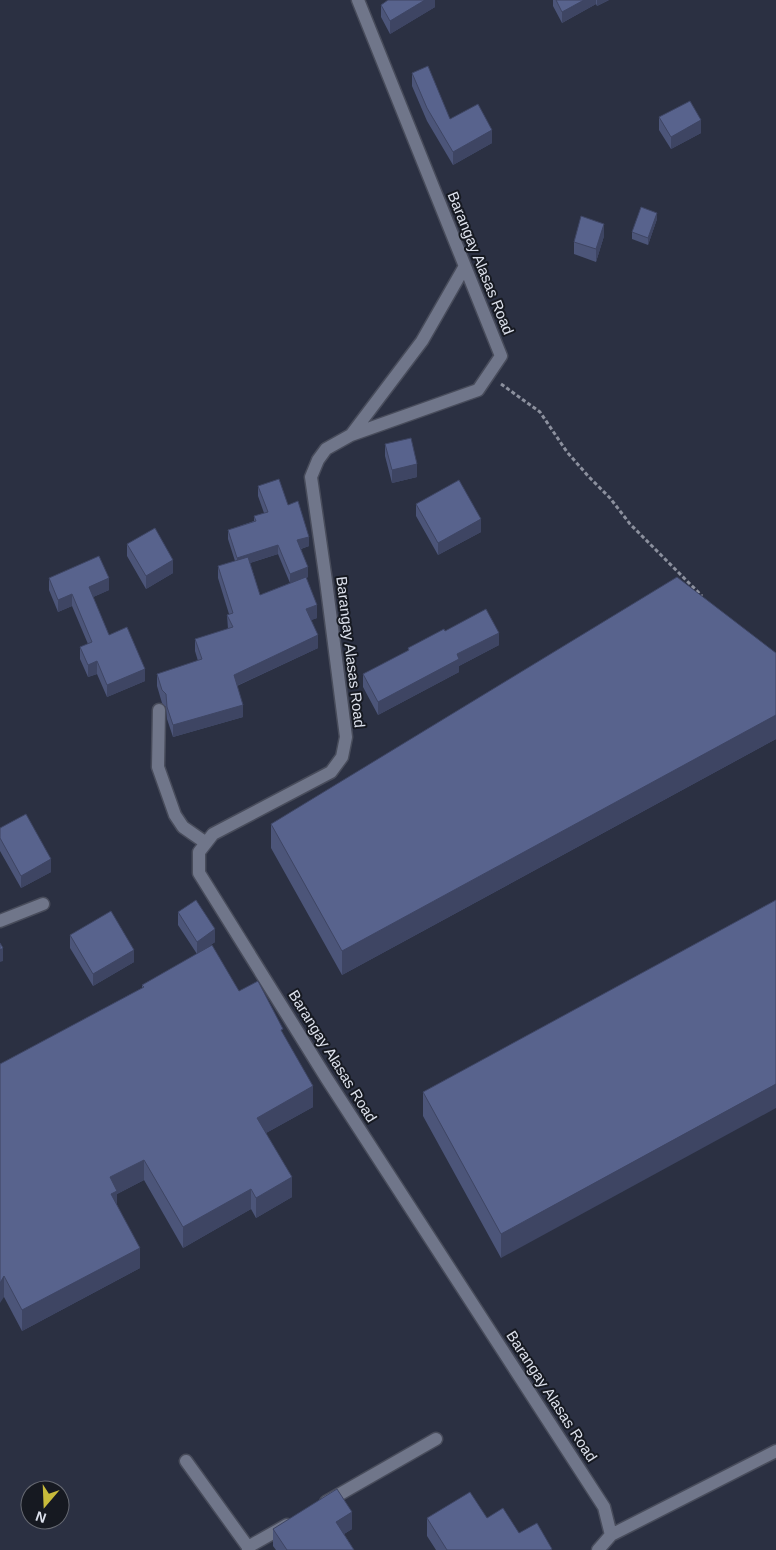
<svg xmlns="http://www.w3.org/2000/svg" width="776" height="1550" font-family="Arial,sans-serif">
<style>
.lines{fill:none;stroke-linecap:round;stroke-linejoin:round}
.minor-casing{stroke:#484c5b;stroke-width:15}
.path{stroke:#8c909e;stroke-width:3;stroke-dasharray:4 2.5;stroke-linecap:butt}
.minor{stroke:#70768a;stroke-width:12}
.wall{fill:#4c5579;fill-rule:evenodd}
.shaded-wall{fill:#3e4563}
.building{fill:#58638d;stroke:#3e4563}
.labels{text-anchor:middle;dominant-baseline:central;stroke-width:4;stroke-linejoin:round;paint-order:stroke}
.street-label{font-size:15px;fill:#dde1ec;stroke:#161921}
</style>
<rect width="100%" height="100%" fill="#2b3042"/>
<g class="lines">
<g class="minor-casing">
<path id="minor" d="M358 0 501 356 478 390 351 435 326 449 318 460 311 477 326 581 346 737 342 757 331 772 213 834 199 852V873L327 1079 604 1507 611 1535
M351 435 422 341 465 266
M159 710 158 767 175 815 183 827 206 843
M0 921 43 904
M186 1461 248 1547V1550
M326 1502 436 1439
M248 1547 287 1525
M598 1550 611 1535 776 1451"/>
</g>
<path class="path" d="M501 384 540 412 567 452 589 477 610 498 630 524 702 596"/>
<use href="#minor" class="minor"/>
</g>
<path class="wall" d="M435 0V7L390 34 381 17V5Z
M553 0H609L597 6 596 4 562 23 553 6Z
M412 73 450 119 492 143 453 165 427 121 412 86Z
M659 117 701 133 671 149 659 130Z
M657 219 648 245 632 239V232Z
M604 236 596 262 574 254V242Z
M385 444 417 477 392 483 385 456Z
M258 486 288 505 309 546 301 549 308 577 306 578 317 618 311 620 318 648 237 686 243 717 173 737 167 719 166 707 162 703 157 686V674L198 661 195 651V639L228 629 227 615 229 614 218 578V566L235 561 228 539V530L254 521V516L264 513 258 496ZM278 554 290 583 260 595 250 563Z
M416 504 481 532 438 555 416 516Z
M127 544 173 573 146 589 127 556Z
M49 578 109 590 93 597 109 635 145 681 107 697 97 674 88 677 80 659V647L88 644 72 606 58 612 49 590Z
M445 631 499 645 459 666V672L378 715 363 687V674L408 651V648Z
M776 653V739L342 975 271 848V824Z
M0 828 51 872 21 888 0 851Z
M776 900 501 1258 423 1116V1092Z
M178 912 215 942 202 951 239 991 283 1035 313 1107 266 1133 292 1197 256 1218 251 1209 183 1248 144 1180 117 1194V1205L140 1268 22 1331 4 1297 0 1064 142 988V985L197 954 178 925Z
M70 935 134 962 93 986 70 948Z
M427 1518H487L552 1550H436L427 1536Z
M273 1529H352L344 1534 354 1550H276L273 1546Z"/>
<path class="shaded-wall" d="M425 0H435V7L390 34V21Z
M584 0H596V4L562 23V12Z
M597 0H609L597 6Z
M701 120V133L671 149V137Z
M492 130V143L453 165V152Z
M657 213V219L648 245V238Z
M604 224V236L596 262V249Z
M417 464V477L392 483V470Z
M481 519V532L438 555V543Z
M309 537V546L297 550V540Z
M278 545V554L237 567V558Z
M173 560V573L146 589V576Z
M308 567V577L290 584V574Z
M109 578V590L89 599V587Z
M72 594V606L58 612V600Z
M317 605V618L306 622V609Z
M499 633V645L459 666V672L378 715V702L457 654Z
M318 635V648L234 687V675Z
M97 661V674L88 677V665Z
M145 669V681L107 697V685Z
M243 705V717L173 737V725Z
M776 715V739L342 975V951Z
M51 859V872L21 888V876Z
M215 929V942L197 954V942Z
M3 948V961L0 962V950Z
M134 950V962L93 986V974Z
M776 1084V1108L501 1258V1234Z
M313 1086V1107L257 1138V1118Z
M144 1160V1180L117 1194V1211L111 1214 110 1177Z
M292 1177V1197L256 1218V1198Z
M251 1189V1209L183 1248V1227Z
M140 1248V1268L22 1331V1310Z
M4 1276V1297L0 1303V1283Z
M352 1512V1529L336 1539V1522Z"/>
<path class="building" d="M388 0H425L390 21 381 5Z
M556 0H584L562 12Z
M428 66 450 119 478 104 492 130 453 152 427 108 412 73Z
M690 101 701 120 671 137 659 117Z
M641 207 657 213 648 238 632 232Z
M581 216 604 224 596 249 574 242Z
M411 438 417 464 392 470 385 444Z
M279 479 288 505 298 501 309 537 297 540 308 567 290 574 278 545 237 558 228 530 256 521 254 516 268 512 258 486Z
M459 480 481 519 438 543 416 504Z
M155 528 173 560 146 576 127 544Z
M99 556 109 578 89 587 109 635 127 627 145 669 107 685 97 661 88 665 80 647 92 642 72 594 58 600 49 578Z
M248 557 260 595 306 577 317 605 306 609 318 635 234 675 243 705 173 725 167 707 166 694 162 690 157 674 202 659 195 639 233 627 227 615 233 613 218 566Z
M677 577 776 653V715L342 951 271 824Z
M486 609 499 633 457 654 459 659 378 702 363 674 409 650 408 648 444 629 445 631Z
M26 814 51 859 21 876 0 838V828Z
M196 900 215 929 197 942 178 912Z
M776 900V1084L501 1234 423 1092Z
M111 911 134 950 93 974 70 935Z
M0 943 3 948 0 950Z
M212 945 239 991 258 981 283 1029 281 1030 313 1086 257 1118 292 1177 256 1198 251 1189 183 1227 144 1160 110 1177 117 1191 111 1194 140 1248 22 1310 4 1276 0 1283V1064L144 987 142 985Z
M337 1489 352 1512 336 1522 354 1550H287L273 1529Z
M470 1492 487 1518 503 1508 519 1533 537 1523 552 1549 550 1550H447L427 1518Z"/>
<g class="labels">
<g class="street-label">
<text transform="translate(481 263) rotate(68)">Barangay Alasas Road</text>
<text transform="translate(351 652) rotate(83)">Barangay Alasas Road</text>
<text transform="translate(333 1056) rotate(58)">Barangay Alasas Road</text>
<text transform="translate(552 1396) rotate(57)">Barangay Alasas Road</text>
</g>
</g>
<g transform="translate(45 1505) rotate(199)"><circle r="24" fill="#161921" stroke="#666972"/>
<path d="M0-4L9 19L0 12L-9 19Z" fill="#c8bb3b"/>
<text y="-8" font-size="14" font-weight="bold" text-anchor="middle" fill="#dde1ec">N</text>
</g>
</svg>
